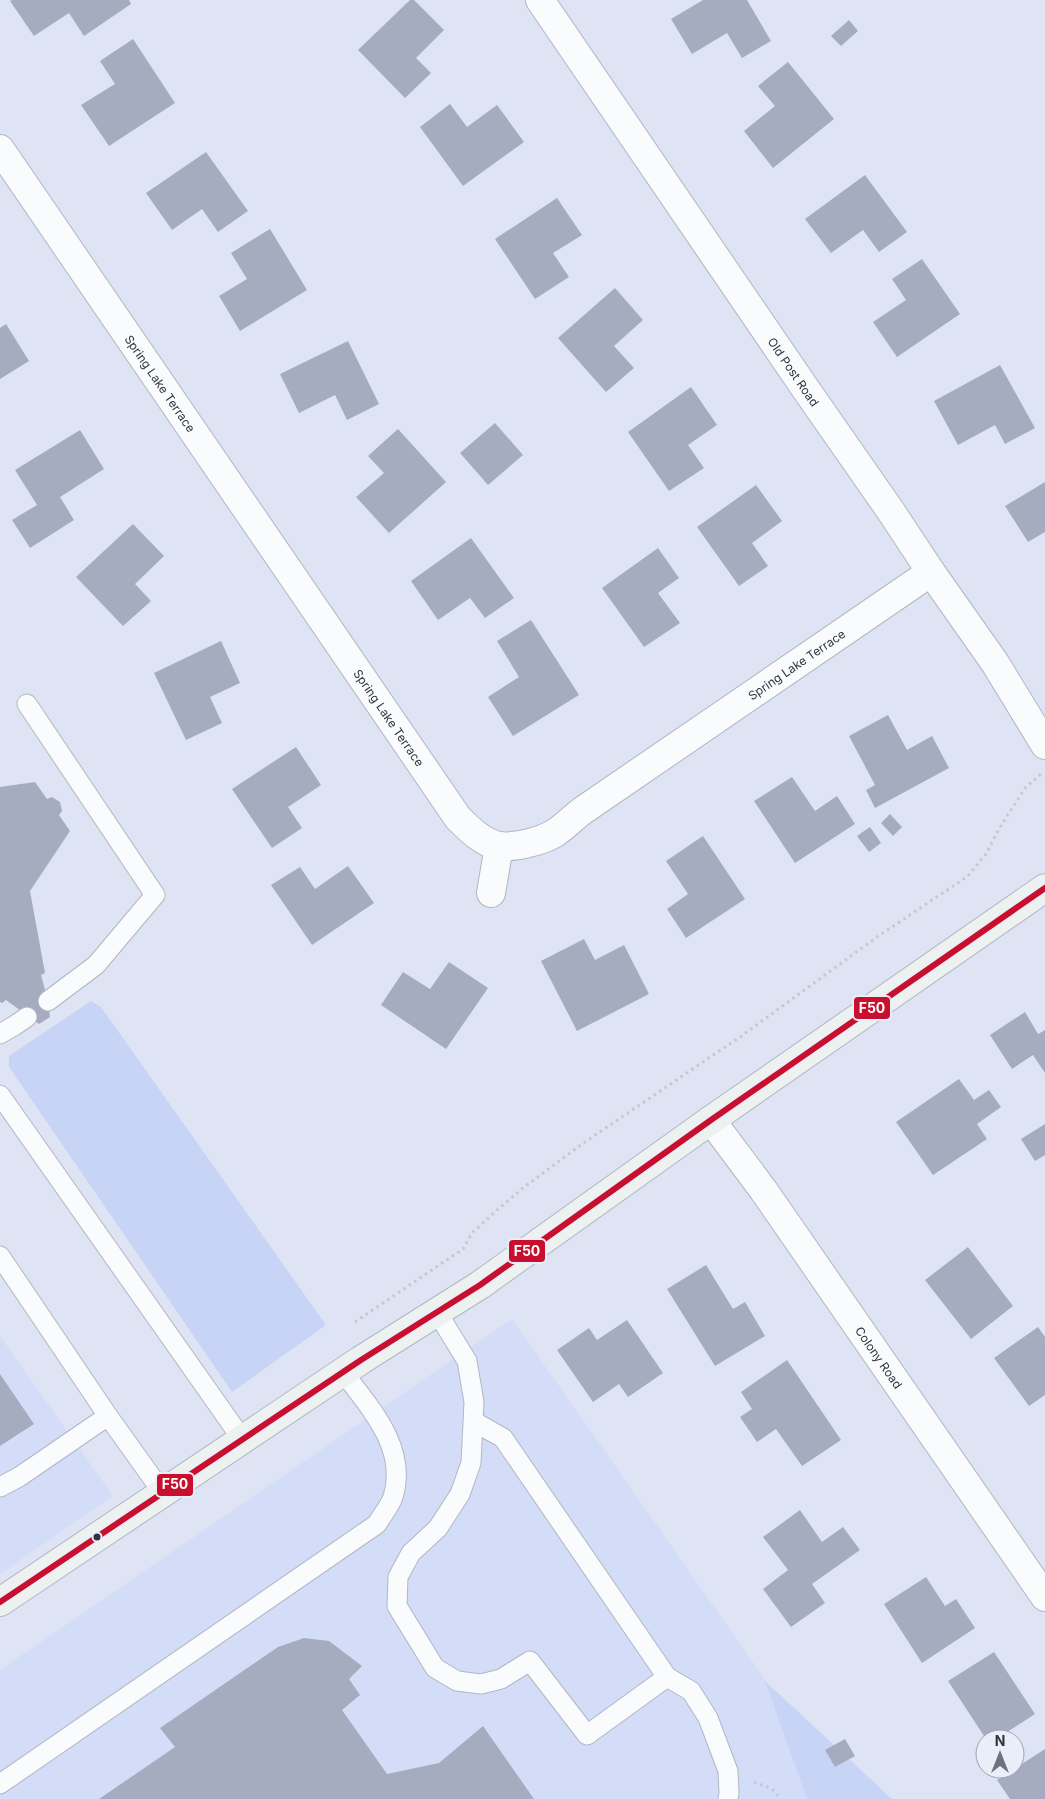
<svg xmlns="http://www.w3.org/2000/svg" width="1045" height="1799" font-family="Inter,sans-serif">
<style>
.built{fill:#d4ddf8}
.green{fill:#c8d4f5}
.building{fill:#a6acbf}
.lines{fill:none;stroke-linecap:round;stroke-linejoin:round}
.service-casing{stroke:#b1b6c2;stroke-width:21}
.minor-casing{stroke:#b1b6c2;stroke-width:30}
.secondary-casing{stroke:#b1b6c2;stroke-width:30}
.path{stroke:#c5c8cd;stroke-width:3;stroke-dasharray:2.5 4;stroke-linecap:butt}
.service{stroke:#fafbfd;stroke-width:19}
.minor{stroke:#fafbfd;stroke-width:28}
.secondary{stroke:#edf2f1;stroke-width:28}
.bus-1-casing{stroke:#e9eef9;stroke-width:10}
.bus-1{stroke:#c8102e;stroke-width:6}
.bus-dot{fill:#2f333e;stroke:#e9eef9;stroke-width:2}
.labels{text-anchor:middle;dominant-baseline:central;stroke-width:5;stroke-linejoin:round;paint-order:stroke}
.street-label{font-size:12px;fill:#2f333e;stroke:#e9eef9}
.line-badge{stroke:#e9eef9;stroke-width:2}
.badge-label{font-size:14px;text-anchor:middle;font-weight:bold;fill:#fff}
</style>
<rect width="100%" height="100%" fill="#dfe4f4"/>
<path class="built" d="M512 1319 849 1799H0V1670Z
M0 1336 113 1496 0 1574Z"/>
<path class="green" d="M91 1001 101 1007 326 1325 232 1392 9 1067V1056Z
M765 1681 892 1799H807Z"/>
<path class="building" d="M12 0H129L131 4 84 36 69 13 34 36 10 1Z
M410 0H414L444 30 416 58 431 73 405 98 358 50Z
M703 0H747L771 41 742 58 727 33 692 54 671 19Z
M849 20 858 31 841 46 831 36Z
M133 39 175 103 109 146 81 105 115 84 100 61Z
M788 62 834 119 773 168 744 131 775 106 758 86Z
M450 104 467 127 497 105 524 142 463 186 420 127Z
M206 152 248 211 218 232 202 209 172 230 146 193Z
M865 175 907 232 879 252 863 230 831 253 805 219Z
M557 198 582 235 553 253 569 277 535 299 495 239Z
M270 229 307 290 240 331 219 296 247 279 231 253Z
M922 259 960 314 897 357 873 322 906 300 892 279Z
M615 288 643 320 614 346 634 368 606 392 558 338Z
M6 324 29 361 0 379V328Z
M348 341 379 404 347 420 335 395 299 413 280 374Z
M1000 365 1035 428 1005 444 995 425 958 445 934 401Z
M691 387 717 425 688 445 704 468 669 491 628 432Z
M495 423 523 455 488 485 460 453Z
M398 429 446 482 389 533 356 497 384 473 368 456Z
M80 430 104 469 60 497 74 520 30 548 12 520 37 505 15 470Z
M1045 482V532L1028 542 1005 506Z
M756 485 782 521 752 543 768 566 739 586 697 527Z
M133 524 164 556 135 584 151 601 123 626 76 577Z
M471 538 514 598 485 618 470 598 438 620 411 581Z
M658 548 679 578 658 593 680 623 644 647 602 588Z
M531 620 579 695 513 736 488 697 519 677 497 641Z
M221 641 240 683 210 697 222 723 186 740 154 673Z
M888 715 907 750 932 736 949 768 875 808 866 790 875 785 849 736Z
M296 747 321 785 288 807 302 828 272 848 232 789Z
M792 777 815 811 837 796 855 824 795 863 754 801Z
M35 782 47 799 52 797 60 802 62 811 59 815 70 831 30 891 45 973 41 975 48 1001 50 1017 39 1024 6 1000 2 1003 0 1002V787Z
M890 814 902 827 893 836 881 823Z
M870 827 881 843 869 852 857 836Z
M703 836 745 899 686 938 667 909 688 894 666 861Z
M348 866 374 903 312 945 271 885 300 867 315 889Z
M584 939 595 960 624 945 649 994 577 1031 541 961Z
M449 962 488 988 446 1049 381 1005 403 972 430 989Z
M1025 1012 1038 1034 1045 1030V1073L1033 1055 1012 1069 990 1035Z
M959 1079 974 1100 989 1090 1001 1107 977 1124 987 1139 933 1175 896 1122Z
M1045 1124V1155L1035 1161 1021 1139Z
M968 1247 1013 1306 971 1339 925 1280Z
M706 1265 733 1309 745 1302 765 1336 715 1366 667 1289Z
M627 1320 663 1373 628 1397 619 1384 593 1402 557 1350 589 1328 597 1340Z
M1038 1327 1045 1337V1395L1029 1406 994 1358Z
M787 1360 841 1440 802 1466 776 1429 757 1442 740 1417 752 1409 741 1392Z
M0 1374 34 1424 0 1446Z
M800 1510 822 1542 843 1527 860 1550 812 1584 825 1603 791 1627 763 1589 788 1570 763 1537Z
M926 1577 945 1606 956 1599 975 1628 922 1663 884 1604Z
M304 1638 329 1641 362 1666 349 1679 360 1695 342 1710 387 1774 439 1763 483 1726 534 1799H99L175 1747 160 1728 278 1647Z
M994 1652 1035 1714 996 1739H986L948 1681Z
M845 1739 855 1756 835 1767 825 1750Z
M1045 1749V1799H1010L997 1780Z"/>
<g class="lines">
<g class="service-casing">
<path id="service" d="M27 704 155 895 96 965 48 1001
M0 1034 14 1026 27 1017
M0 1095 242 1439
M0 1256 108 1416 163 1493
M437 1312 467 1361 474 1402 471 1463 460 1494 438 1528 411 1553 398 1577 397 1606 435 1668 457 1681 481 1684 501 1679 530 1661 587 1735 667 1677 503 1438 473 1421
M0 1487 19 1477 108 1416
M667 1677 691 1691 708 1718 728 1771 729 1793 728 1799
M0 1784 377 1524C382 1515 390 1506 393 1497 408 1448 370 1408 343 1372"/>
</g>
<g class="minor-casing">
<g id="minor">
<path id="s1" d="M540 0 807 391 890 510 931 572 995 663 1045 745"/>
<path id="s2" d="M0 149 458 818C469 829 483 843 499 846 515 848 542 841 555 833 564 827 573 818 582 811L931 572"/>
<path d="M491 893 499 846"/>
<path id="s3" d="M711 1120 764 1191 1045 1597"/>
</g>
</g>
<g class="secondary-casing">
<path id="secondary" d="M0 1602 361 1360 480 1285 711 1120 1045 888"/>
</g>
<path class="path" d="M355 1322 463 1249 472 1233 497 1210 523 1188 582 1144 740 1037 877 937 968 876 986 854 999 829 1025 788 1041 774
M754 1782 772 1789 781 1799"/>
<use href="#service" class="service"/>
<use href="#minor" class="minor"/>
<use href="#secondary" class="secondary"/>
<g class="bus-1-casing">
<path id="bus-1" d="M0 1602 361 1360 480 1285 711 1120 1045 888"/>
</g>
<use href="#bus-1" class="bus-1"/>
</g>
<circle class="bus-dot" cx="97" cy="1537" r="4.5"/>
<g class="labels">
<g class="street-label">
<text stroke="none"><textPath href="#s1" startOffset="450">Old Post Road</textPath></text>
<text stroke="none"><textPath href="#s2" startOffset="284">Spring Lake Terrace</textPath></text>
<text stroke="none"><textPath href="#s2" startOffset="1214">Spring Lake Terrace</textPath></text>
<text stroke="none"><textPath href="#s2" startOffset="689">Spring Lake Terrace</textPath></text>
<text stroke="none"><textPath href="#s3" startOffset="291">Colony Road</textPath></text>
</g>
</g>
<g class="line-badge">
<rect x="853" y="996" width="38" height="24" rx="5" fill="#c8102e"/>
<rect x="508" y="1239" width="38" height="24" rx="5" fill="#c8102e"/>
<rect x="156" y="1473" width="38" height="24" rx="5" fill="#c8102e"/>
</g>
<g class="badge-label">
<text x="872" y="1013">F50</text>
<text x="527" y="1256">F50</text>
<text x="175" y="1489">F50</text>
</g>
<g transform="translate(1000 1754)"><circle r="24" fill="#e9eef9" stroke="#9fa3ae"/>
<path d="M0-4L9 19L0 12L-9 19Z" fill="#6d717e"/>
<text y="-8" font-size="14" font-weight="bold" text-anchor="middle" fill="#2f333e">N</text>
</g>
</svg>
